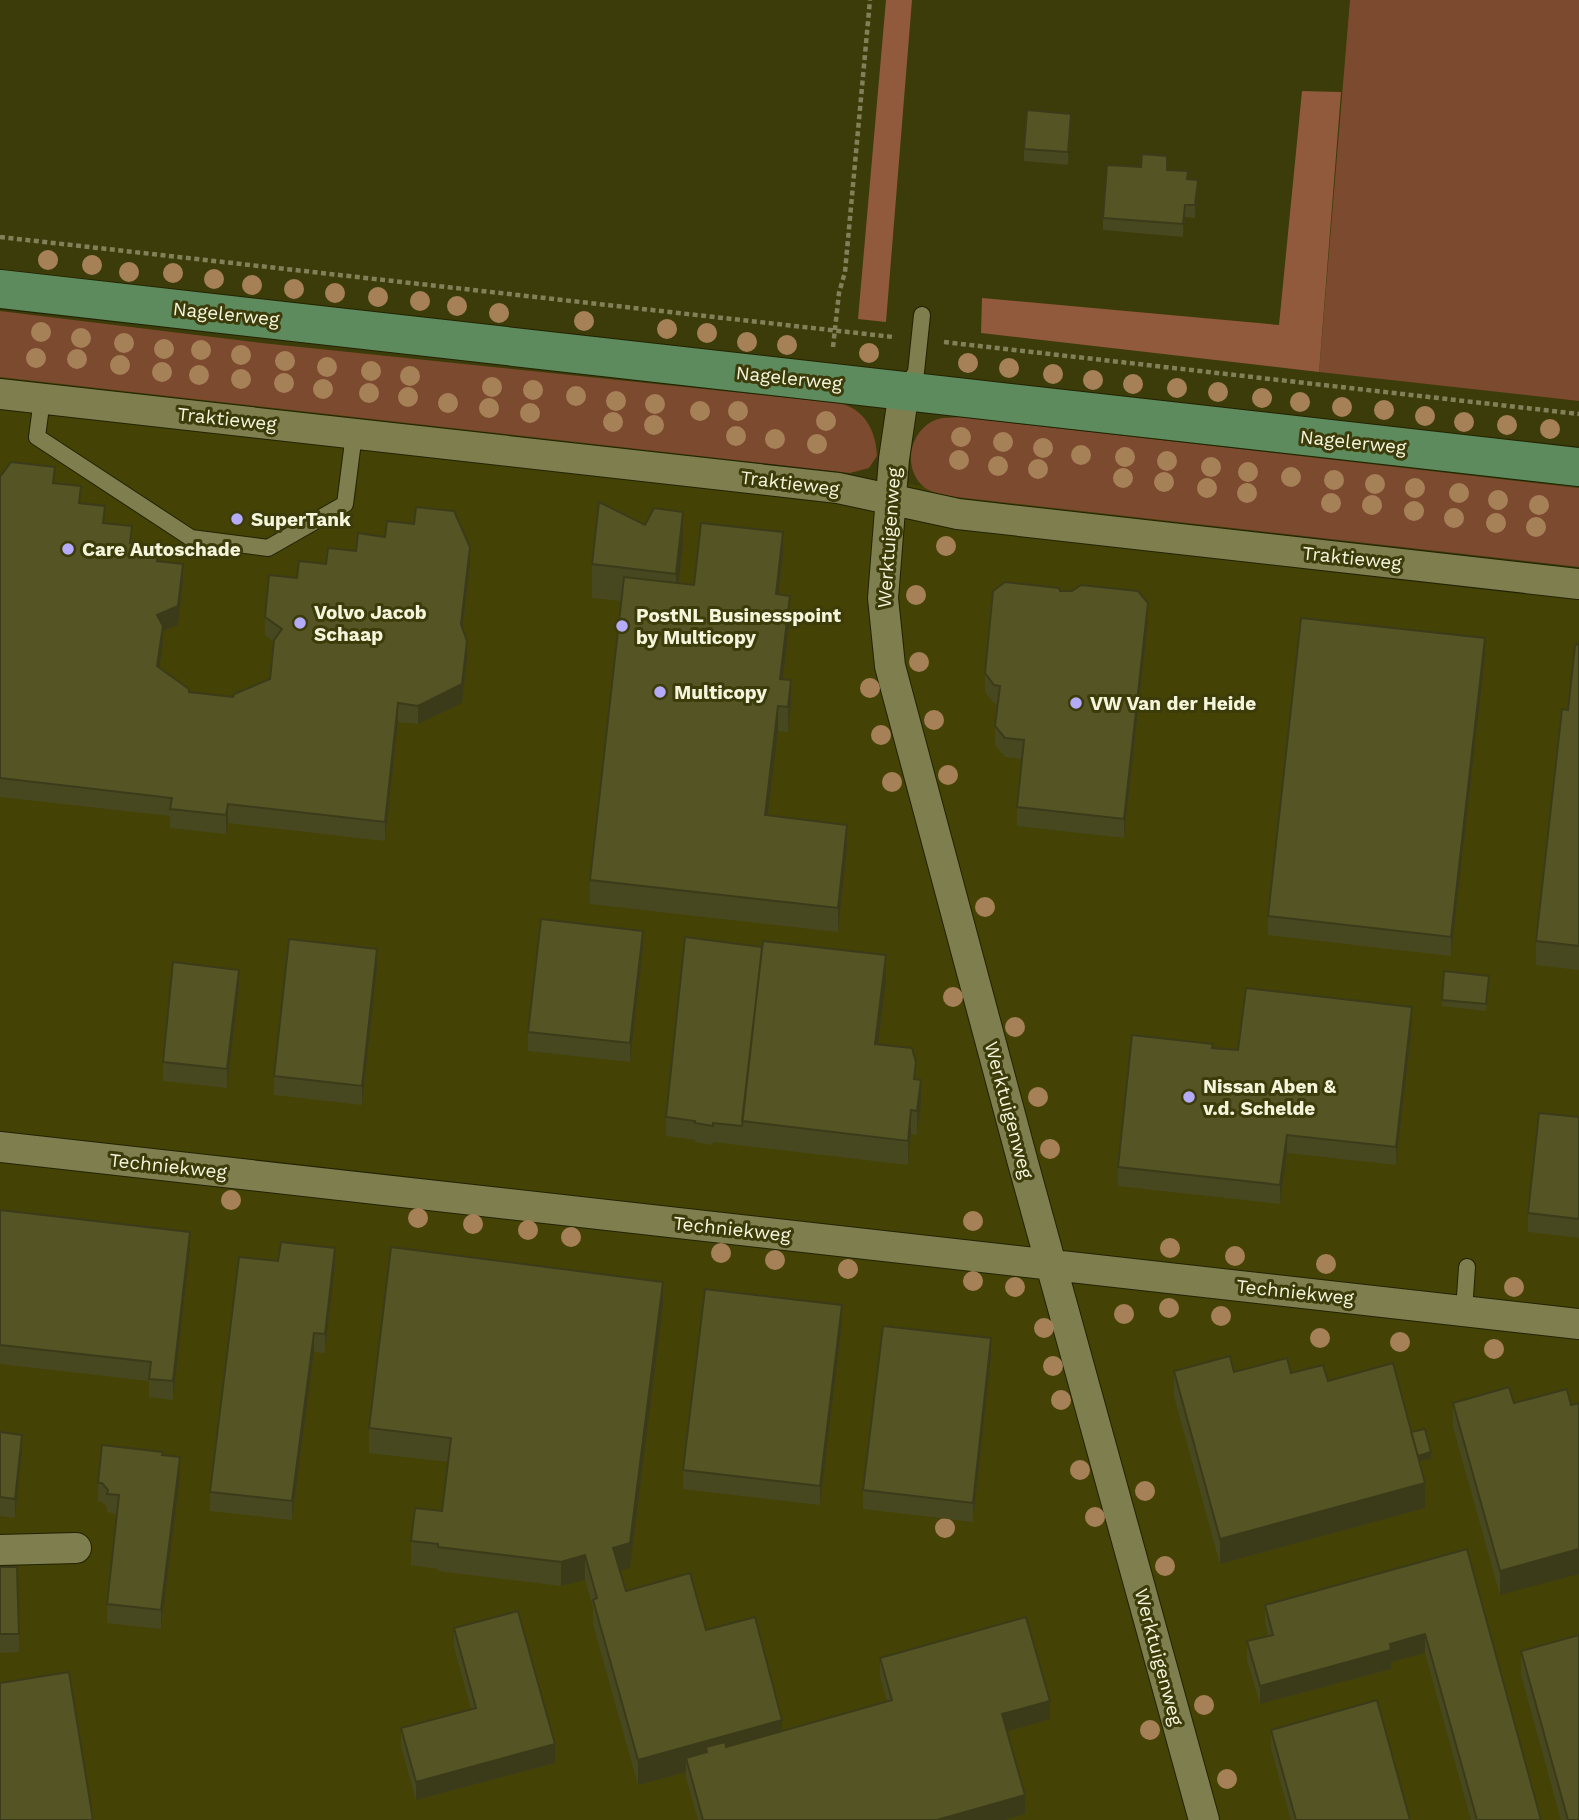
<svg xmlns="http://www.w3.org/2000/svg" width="1579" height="1820" font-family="'Work Sans',sans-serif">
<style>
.built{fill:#444305}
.green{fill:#7c4a2f}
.forest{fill:#915a3d}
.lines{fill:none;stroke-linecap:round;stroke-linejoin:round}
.service-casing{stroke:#220;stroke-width:18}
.minor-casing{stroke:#220;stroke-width:32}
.secondary-casing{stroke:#220;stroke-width:40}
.path{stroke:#818159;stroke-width:4.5;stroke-dasharray:5 3.5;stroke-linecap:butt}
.service{stroke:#7e7e4f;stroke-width:16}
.minor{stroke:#7e7e4f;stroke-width:30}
.secondary{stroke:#5d8b5e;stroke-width:38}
.tree{fill:#a68158}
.wall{fill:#484820}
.shaded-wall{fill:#3b3b1a}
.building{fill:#545425;stroke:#3b3b1a;stroke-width:2}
.poi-dot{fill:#b4acf9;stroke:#3c3b0a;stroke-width:2.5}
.labels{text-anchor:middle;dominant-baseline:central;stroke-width:6;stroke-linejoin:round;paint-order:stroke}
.street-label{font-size:19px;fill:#f4f5db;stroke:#3c3b0a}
.poi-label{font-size:19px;font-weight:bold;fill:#f4f5db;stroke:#3c3b0a;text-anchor:start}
</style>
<rect width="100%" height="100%" fill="#3c3b0a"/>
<path class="built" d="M0 359 1579 576V1820H0Z"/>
<path class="green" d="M1350 0H1579V401L1319 372Z
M0 311 262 343 839 403C865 409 876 431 877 456L869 468 850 473 0 377Z
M960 417 1579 488V567L939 495C934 492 927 490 924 487 901 468 910 428 938 419 944 417 953 418 960 417Z"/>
<path class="forest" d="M886 0H912L886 322 858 319Z
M1302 91 1341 92 1319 372 981 333 982 298 1279 325Z"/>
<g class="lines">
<g class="service-casing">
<path id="service" d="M905 389 916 372 922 315
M42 399 37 437 191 538 268 548 345 504 354 434
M1464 1311 1467 1267"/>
</g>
<g class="minor-casing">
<path id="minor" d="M904 391 894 459 883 598 890 666 1023 1163 1204 1820
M0 394 838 488 958 514 1579 584
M0 1147 1579 1324
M0 1550 76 1548"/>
</g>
<g class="secondary-casing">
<path id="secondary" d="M0 289 1579 467"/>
</g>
<path class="path" d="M0 237 893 337
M944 342 1579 414
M833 347 839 293 845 272 870 0"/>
<use href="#service" class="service"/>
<use href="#minor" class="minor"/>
<use href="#secondary" class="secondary"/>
</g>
<g class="tree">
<circle cx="48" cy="260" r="10"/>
<circle cx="92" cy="265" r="10"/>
<circle cx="129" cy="272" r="10"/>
<circle cx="173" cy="273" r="10"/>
<circle cx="214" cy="279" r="10"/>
<circle cx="252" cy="285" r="10"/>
<circle cx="294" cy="289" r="10"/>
<circle cx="335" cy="293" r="10"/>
<circle cx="378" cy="297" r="10"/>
<circle cx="420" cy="301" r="10"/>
<circle cx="457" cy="306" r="10"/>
<circle cx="499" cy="313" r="10"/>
<circle cx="584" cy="321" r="10"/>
<circle cx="667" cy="329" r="10"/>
<circle cx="41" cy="332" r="10"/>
<circle cx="707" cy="333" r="10"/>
<circle cx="81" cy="338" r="10"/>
<circle cx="747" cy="342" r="10"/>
<circle cx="124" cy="343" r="10"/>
<circle cx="787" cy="345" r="10"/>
<circle cx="164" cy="349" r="10"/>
<circle cx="201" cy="350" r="10"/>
<circle cx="869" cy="353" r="10"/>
<circle cx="241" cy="355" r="10"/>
<circle cx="36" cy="358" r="10"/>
<circle cx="77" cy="359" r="10"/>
<circle cx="285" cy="361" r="10"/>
<circle cx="968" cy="363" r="10"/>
<circle cx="120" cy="365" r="10"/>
<circle cx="327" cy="367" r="10"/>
<circle cx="1009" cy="368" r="10"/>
<circle cx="371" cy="371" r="10"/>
<circle cx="162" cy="372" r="10"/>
<circle cx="1053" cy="374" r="10"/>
<circle cx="199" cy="375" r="10"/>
<circle cx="410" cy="376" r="10"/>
<circle cx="241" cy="379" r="10"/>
<circle cx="1093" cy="380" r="10"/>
<circle cx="284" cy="383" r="10"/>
<circle cx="1133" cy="384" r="10"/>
<circle cx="492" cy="387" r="10"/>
<circle cx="1177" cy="388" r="10"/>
<circle cx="323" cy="389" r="10"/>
<circle cx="533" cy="390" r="10"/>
<circle cx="1218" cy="392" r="10"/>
<circle cx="369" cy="393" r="10"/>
<circle cx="576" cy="396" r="10"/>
<circle cx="408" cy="397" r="10"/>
<circle cx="1262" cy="398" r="10"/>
<circle cx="616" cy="401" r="10"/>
<circle cx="1300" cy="402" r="10"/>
<circle cx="448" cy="403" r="10"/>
<circle cx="655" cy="404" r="10"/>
<circle cx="1342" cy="407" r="10"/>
<circle cx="489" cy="408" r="10"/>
<circle cx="1384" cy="410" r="10"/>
<circle cx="700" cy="411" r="10"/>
<circle cx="738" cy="411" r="10"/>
<circle cx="530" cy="413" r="10"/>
<circle cx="1425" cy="416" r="10"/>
<circle cx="826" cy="421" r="10"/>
<circle cx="613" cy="422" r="10"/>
<circle cx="1464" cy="422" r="10"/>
<circle cx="654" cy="425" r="10"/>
<circle cx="1507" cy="425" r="10"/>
<circle cx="1550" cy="429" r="10"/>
<circle cx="736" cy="436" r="10"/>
<circle cx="961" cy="437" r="10"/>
<circle cx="775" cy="439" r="10"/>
<circle cx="1003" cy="442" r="10"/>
<circle cx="817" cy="444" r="10"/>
<circle cx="1043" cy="448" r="10"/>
<circle cx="1081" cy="455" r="10"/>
<circle cx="1125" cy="457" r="10"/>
<circle cx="959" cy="460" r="10"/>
<circle cx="1167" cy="461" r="10"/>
<circle cx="998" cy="466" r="10"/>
<circle cx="1211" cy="467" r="10"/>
<circle cx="1038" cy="469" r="10"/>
<circle cx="1248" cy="472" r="10"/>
<circle cx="1291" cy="477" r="10"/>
<circle cx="1123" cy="478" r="10"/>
<circle cx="1334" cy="480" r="10"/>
<circle cx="1164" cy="482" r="10"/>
<circle cx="1375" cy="484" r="10"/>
<circle cx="1207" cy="488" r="10"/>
<circle cx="1415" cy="488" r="10"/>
<circle cx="1247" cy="493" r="10"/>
<circle cx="1459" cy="493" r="10"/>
<circle cx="1498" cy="500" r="10"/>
<circle cx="1331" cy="503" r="10"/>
<circle cx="1372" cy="505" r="10"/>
<circle cx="1539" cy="505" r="10"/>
<circle cx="1414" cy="511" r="10"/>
<circle cx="1454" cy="518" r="10"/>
<circle cx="1496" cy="523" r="10"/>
<circle cx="1536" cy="527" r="10"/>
<circle cx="946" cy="546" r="10"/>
<circle cx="916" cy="595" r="10"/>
<circle cx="919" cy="662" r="10"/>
<circle cx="870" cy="688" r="10"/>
<circle cx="934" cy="720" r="10"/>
<circle cx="881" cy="735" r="10"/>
<circle cx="948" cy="775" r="10"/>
<circle cx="892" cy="782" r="10"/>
<circle cx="985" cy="907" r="10"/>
<circle cx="953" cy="997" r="10"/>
<circle cx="1015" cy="1027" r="10"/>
<circle cx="1038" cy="1097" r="10"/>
<circle cx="1050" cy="1149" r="10"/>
<circle cx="231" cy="1200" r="10"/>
<circle cx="418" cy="1218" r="10"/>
<circle cx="973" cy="1221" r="10"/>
<circle cx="473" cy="1224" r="10"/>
<circle cx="528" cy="1230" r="10"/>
<circle cx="571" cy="1237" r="10"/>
<circle cx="1170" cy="1248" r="10"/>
<circle cx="721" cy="1253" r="10"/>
<circle cx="1235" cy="1256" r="10"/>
<circle cx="775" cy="1260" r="10"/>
<circle cx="1326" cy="1264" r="10"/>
<circle cx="848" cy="1269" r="10"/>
<circle cx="973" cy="1281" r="10"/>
<circle cx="1015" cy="1287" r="10"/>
<circle cx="1514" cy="1287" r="10"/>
<circle cx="1169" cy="1308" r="10"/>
<circle cx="1124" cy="1314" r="10"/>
<circle cx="1221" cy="1316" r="10"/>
<circle cx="1044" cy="1328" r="10"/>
<circle cx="1320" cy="1338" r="10"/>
<circle cx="1400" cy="1342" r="10"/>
<circle cx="1494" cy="1349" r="10"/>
<circle cx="1053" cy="1366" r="10"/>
<circle cx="1061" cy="1400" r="10"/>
<circle cx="1080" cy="1470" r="10"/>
<circle cx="1145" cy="1491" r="10"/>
<circle cx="1095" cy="1517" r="10"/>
<circle cx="945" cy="1528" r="10"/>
<circle cx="1165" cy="1566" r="10"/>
<circle cx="1204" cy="1705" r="10"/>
<circle cx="1150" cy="1730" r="10"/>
<circle cx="1227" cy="1779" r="10"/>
</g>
<path class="wall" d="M1071 126 1068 165 1024 161V149Z
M1167 170 1188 179 1198 192 1195 218 1185 217 1183 237 1103 230V218Z
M0 477 55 483 105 523 158 561 183 583 178 625 163 631V644L159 668 189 692 233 697 270 679 274 642 265 635V617L297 578 326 564 470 566 463 629 467 660 462 703 418 724 398 722 385 841 228 823 226 834 170 828V816L0 797Z
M683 546 679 583 694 585 783 556 779 595 790 620 783 679 791 705 788 732 778 731 768 816 847 849 838 932 590 904V880L621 601 592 598V564Z
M1060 591 1148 622 1124 838 1017 826V807L1022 759 1005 757 995 745V726L998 704 994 703 985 692V673Z
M1579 642V970L1536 965V941Z
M1485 657 1451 956 1268 935V916Z
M643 950 630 1062 528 1051V1032Z
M377 968 362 1105 274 1095V1076Z
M886 980 878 1045 916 1079 921 1104 917 1135 911 1134 908 1165 713 1142V1145L695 1142V1140L666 1136V1117Z
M1489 982 1486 1011 1442 1006V1000Z
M239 988 227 1088 163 1081V1062Z
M1412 1026 1396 1165 1287 1153 1280 1204 1118 1186V1167L1213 1048 1238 1050Z
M1579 1117V1238L1528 1232V1213Z
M0 1210 190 1250 173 1400 149 1397V1381L0 1364Z
M335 1266 325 1353 314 1352 292 1520 210 1511V1492Z
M663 1306 630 1568 620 1570 626 1591 706 1630 782 1731 887 1701 880 1677V1658L1050 1719 1007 1731 1025 1814 1004 1820H698L686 1777V1772L638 1785 593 1624V1607L585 1580 561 1586 438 1571V1569L411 1565V1541L442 1511 448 1462 369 1453V1428Z
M842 1324 820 1505 683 1489V1470Z
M991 1357 973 1522 863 1509V1490Z
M1174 1371 1291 1373 1328 1381 1411 1432 1431 1459 1419 1462 1425 1508 1220 1564 1174 1396Z
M1453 1403 1571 1405 1500 1595 1453 1427Z
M0 1432 22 1453 15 1518 0 1516Z
M163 1455 180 1476 161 1629 107 1623V1604L117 1514 107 1512V1507L102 1502 98 1501V1483Z
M1467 1549 1541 1820H1471L1425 1653 1391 1662V1669L1260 1704 1247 1660V1641L1268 1636 1265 1623V1605Z
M0 1567 19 1634V1652L0 1653Z
M454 1628 555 1763 416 1800 401 1747V1728L471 1709 454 1647Z
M1521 1651 1579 1820H1561L1521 1675Z
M1271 1730 1410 1820H1291L1271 1748Z"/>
<path class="shaded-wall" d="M1071 114V126L1068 165V152Z
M1198 180V192L1195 218V205Z
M1185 205V217L1183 237V224Z
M683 512V546L676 608V574Z
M783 532V556L776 619V594Z
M470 547V566L461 643V624Z
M183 564V583L178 625 163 631V644L157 685V615Z
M790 596V620L780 703V679Z
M1148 603V622L1124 838V819Z
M1485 638V657L1451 956V937Z
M467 641V660L462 703 418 724V706Z
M791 680V705L788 732V707Z
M398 703V722L385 841V822Z
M778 706V731L765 840V815Z
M228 804V823L226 834V815Z
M847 825V849L838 932V908Z
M643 931V950L630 1062V1043Z
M377 949V968L362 1105V1086Z
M886 955V980L875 1069V1044Z
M239 970V988L227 1088V1069Z
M1412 1007V1026L1396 1165V1147Z
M921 1080V1104L917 1135V1111Z
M911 1110V1134L908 1165V1141Z
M1287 1135V1153L1280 1204V1185Z
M190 1232V1250L173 1400V1381Z
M335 1248V1266L325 1353V1334Z
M663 1282V1306L630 1568 613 1572V1548Z
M842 1305V1324L820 1505V1486Z
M314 1333V1352L292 1520V1501Z
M991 1338V1357L973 1522V1503Z
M22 1435V1453L15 1518V1499Z
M1431 1452V1459L1413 1463V1457Z
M180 1457V1476L161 1629V1610Z
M1425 1483V1508L1220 1564V1539Z
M1579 1549V1574L1500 1595V1571Z
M585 1555V1580L561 1586V1562Z
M1425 1634V1653L1391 1662V1669L1260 1704V1686L1390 1644Z
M1050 1701V1719L1002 1733V1714Z
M782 1720V1744L707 1752 706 1747V1766L686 1758V1772L638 1785V1760Z
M555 1744V1763L416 1800V1782Z
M1025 1795V1814L1004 1820H937Z"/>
<path class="building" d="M1027 110 1071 114 1068 152 1024 149Z
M1142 154 1167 156V170L1188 171 1187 179 1198 180 1195 205H1185L1183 224 1103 218 1107 165 1141 167Z
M11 462 55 467 53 483 81 486 79 503 105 506 103 523 132 526 130 543 158 546 157 561 183 564 178 606 157 615 163 626 157 666 189 689V692L233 697 234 694 270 679 274 640 282 629 265 617 269 575 297 578 299 561 326 564 328 548 356 551 358 533 385 537 387 521 414 524 416 507 454 511 470 547 461 624 467 641 462 684 418 706 398 703 385 822 228 804 226 815 170 809 172 798 0 778V477Z
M599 502 645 525 654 508 683 512 676 574 592 564Z
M701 523 783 532 776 594 790 596 780 679 791 680 788 707 778 706 765 815 847 825 838 908 590 880 624 577 694 585Z
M1005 582 1059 588 1060 591H1072L1081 585 1138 591 1148 603 1124 819 1017 807 1024 740 1005 738 995 726 1000 686 994 685 985 673 993 591Z
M1301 618 1485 638 1451 937 1268 916Z
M1579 642V946L1536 941 1562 709 1568 710 1575 646Z
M541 919 643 931 630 1043 528 1032Z
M685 937 762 947 742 1126 713 1123V1126L695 1123V1121L666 1117Z
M289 939 377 949 362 1086 274 1076Z
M763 941 886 955 875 1044 912 1048 916 1062 914 1079 921 1080 917 1111 911 1110 908 1141 742 1121Z
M173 962 239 970 227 1069 163 1062Z
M1444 971 1489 976 1486 1004 1442 1000Z
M1246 988 1412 1007 1396 1147 1287 1135 1280 1185 1118 1167 1132 1035 1213 1044 1212 1048 1238 1050Z
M1539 1113 1579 1117V1219L1528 1213Z
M0 1210 190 1232 173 1381 149 1379 151 1362 0 1345Z
M281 1242 335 1248 325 1334 314 1333 292 1501 210 1492 239 1257 278 1261Z
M391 1247 663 1282 630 1543 613 1548 626 1591 690 1573 706 1630 755 1617 782 1720 638 1760 593 1600 597 1598 585 1555 561 1562 438 1547V1544L411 1541 415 1508 442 1511 451 1438 369 1428Z
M705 1289 842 1305 820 1486 683 1470Z
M883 1326 991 1338 973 1503 863 1490Z
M1230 1356 1234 1372 1287 1358 1291 1373 1323 1365 1328 1381 1393 1363 1425 1483 1220 1539 1174 1371Z
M1509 1387 1514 1403 1567 1389 1571 1405 1579 1403V1549L1500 1571 1453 1403Z
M1425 1429 1431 1452 1418 1456 1411 1432Z
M0 1432 22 1435 15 1499 0 1497Z
M102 1445 163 1452 162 1455 180 1457 161 1610 107 1604 119 1495 107 1494 108 1490 102 1483H98Z
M1467 1549 1541 1820H1477L1425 1634 1390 1644 1391 1650 1260 1686 1247 1641 1273 1635 1265 1605Z
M0 1567H17L19 1634H0Z
M518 1611 555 1744 416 1782 401 1728 476 1708 454 1628Z
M1026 1617 1050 1701 1002 1714 1025 1795 937 1820H703L686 1758 707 1752 706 1747 725 1742 726 1747 892 1700 880 1658Z
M1579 1635V1820H1568L1521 1651Z
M69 1672 93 1820H0V1683Z
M1377 1700 1410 1820H1296L1271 1730Z"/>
<g class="poi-dot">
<circle cx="237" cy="519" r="7"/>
<circle cx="68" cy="549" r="7"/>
<circle cx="300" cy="623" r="7"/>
<circle cx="622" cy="626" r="7"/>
<circle cx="660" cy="692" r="7"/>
<circle cx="1076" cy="703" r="7"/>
<circle cx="1189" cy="1097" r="7"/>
</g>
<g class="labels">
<g class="street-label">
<text transform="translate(226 314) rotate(6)">Nagelerweg</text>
<text transform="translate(789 378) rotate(6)">Nagelerweg</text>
<text transform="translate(227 419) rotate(6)">Traktieweg</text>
<text transform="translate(1353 442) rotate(6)">Nagelerweg</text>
<text transform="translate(790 483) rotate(7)">Traktieweg</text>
<text transform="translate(889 538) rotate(-86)">Werktuigenweg</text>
<text transform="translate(1352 558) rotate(6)">Traktieweg</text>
<text transform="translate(1009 1110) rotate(75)">Werktuigenweg</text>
<text transform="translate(168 1166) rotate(6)">Techniekweg</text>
<text transform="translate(732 1229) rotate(6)">Techniekweg</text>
<text transform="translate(1295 1292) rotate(6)">Techniekweg</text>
<text transform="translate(1159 1657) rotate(75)">Werktuigenweg</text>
</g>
<g class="poi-label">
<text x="251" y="519">SuperTank</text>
<text x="82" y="549">Care Autoschade</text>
<text x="314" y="612">Volvo Jacob<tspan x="314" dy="22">Schaap</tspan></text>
<text x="636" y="615">PostNL Businesspoint<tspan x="636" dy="22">by Multicopy</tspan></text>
<text x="674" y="692">Multicopy</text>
<text x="1090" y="703">VW Van der Heide</text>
<text x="1203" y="1086">Nissan Aben &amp;<tspan x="1203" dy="22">v.d. Schelde</tspan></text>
</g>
</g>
</svg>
